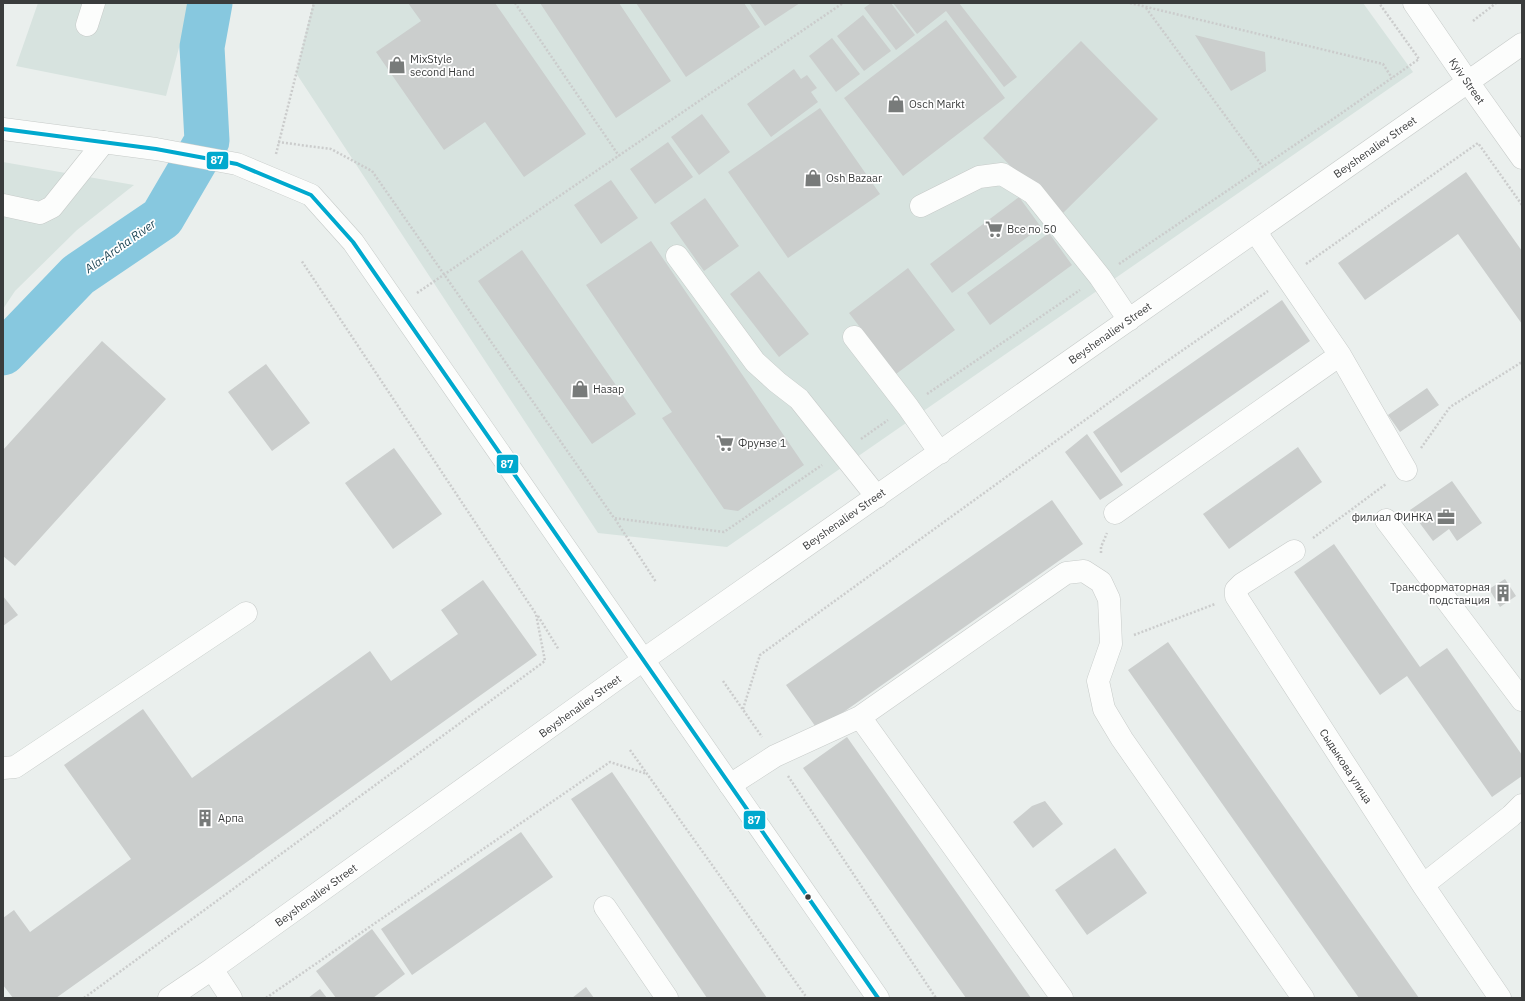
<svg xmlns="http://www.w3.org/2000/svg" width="1525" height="1001" font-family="'IBM Plex Sans',sans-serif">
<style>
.built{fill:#d7e3df}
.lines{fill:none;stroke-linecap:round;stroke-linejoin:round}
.river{stroke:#87c8df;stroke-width:45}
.building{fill:#cbcecd}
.minor-casing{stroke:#c7cbc9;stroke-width:23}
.major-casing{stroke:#c7cbc9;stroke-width:23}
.path{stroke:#cbcccc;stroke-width:2.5;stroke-dasharray:2 2;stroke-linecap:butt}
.minor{stroke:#fcfdfc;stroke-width:22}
.major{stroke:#fcfdfc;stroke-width:22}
.bus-1-casing{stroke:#fff;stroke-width:7}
.bus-1{stroke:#00a9ce;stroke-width:4}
.bus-dot{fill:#3a3c3c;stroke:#fff;stroke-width:1.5}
.labels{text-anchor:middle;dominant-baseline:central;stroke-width:3.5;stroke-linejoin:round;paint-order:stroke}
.poi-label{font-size:11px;fill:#3a3c3c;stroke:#fff;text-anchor:start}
.street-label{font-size:11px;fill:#3a3c3c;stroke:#fff}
.water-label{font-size:12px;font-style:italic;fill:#1e4655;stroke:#fff}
.line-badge{stroke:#fff;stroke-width:1.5}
.badge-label{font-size:11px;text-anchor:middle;font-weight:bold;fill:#fff}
</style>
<rect width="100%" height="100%" fill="#eaefed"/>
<path class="built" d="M38 3H191L166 96 16 66Z
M313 3H1363L1413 72 727 547 598 533 296 73Z
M3 162 134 185 77 230 15 291 3 309Z"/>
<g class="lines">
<path class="river" d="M3 353 78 275 162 218 207 141 202 47 210 3"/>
</g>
<path class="building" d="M408 3H495L586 134 524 177 485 122 444 150 376 52 421 21Z
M540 3H619L671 81 616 118Z
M636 3H744L760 27 686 77Z
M749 3H800L765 26Z
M871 3H891L915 35 896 50 864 8Z
M893 3H959L1017 77 1004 87 946 11 917 34Z
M863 15 891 51 864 71 837 36Z
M946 20 1005 98 903 176 844 98Z
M1195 35 1265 52 1266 71 1231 91Z
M832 38 860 74 836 92 809 56Z
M1081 41 1158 119 1060 216 983 138Z
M794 69 801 79 807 75 817 88 811 92 818 102 771 137 747 104Z
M820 108 880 194 788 258 728 172Z
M702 114 730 152 699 175 671 137Z
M668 142 693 177 655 204 630 169Z
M1466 172 1522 251V324L1458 234 1365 300 1338 263Z
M611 180 638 218 601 244 574 205Z
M1019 197 1041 227 952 293 930 264Z
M705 198 739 246 704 271 670 223Z
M1049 233 1072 265 990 325 967 293Z
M651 241 804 465 738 511 724 509 662 418 672 412 586 285Z
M522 250 636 414 592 444 478 281Z
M908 268 955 330 896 374 849 313Z
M759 271 809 334 779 357 730 294Z
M1282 300 1310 341 1121 473 1093 432Z
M102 341 166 399 15 566 3 556V450Z
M266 364 310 423 272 451 228 392Z
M1427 388 1439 405 1400 432 1388 415Z
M1087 434 1123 485 1100 500 1065 452Z
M1298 447 1322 482 1229 549 1203 514Z
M394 448 442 514 393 549 345 483Z
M1452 481 1482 523 1457 541 1449 529 1433 541 1410 510Z
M1052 500 1083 544 818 730 786 685Z
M1334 544 1420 667 1447 648 1522 755V776L1492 797 1407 676 1380 695 1294 572Z
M1505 579 1516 596 1500 607 1489 589Z
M483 580 537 655 56 998H13L3 985V918L14 910 30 932 131 859 64 765 143 709 192 778 370 651 391 681 458 634 441 610Z
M3 596 18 615 3 626Z
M1168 642 1419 998H1359L1128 670Z
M847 737 1031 998H966L803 768Z
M612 772 767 998H707L571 799Z
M1045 801 1063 824 1033 848 1013 822 1032 806Z
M521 832 553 877 412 975 381 929Z
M1115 848 1147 893 1087 935 1055 890Z
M372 929 405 974 373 998H336L316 971Z
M586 987 594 998H572Z
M320 989 327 998H308Z"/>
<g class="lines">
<g class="minor-casing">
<path id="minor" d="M87 25 94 3
M3 205 40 213 52 207 104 142
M921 206 979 177 1002 174 1033 193 1100 277 1129 320
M1255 231 1340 355 1406 470
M677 256 755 362 777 382 799 399 877 497
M854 337 908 407 940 453
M1115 513 1340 355
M1386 520 1522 700
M1294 551 1242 584 1236 590V596L1423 885 1500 998
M860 717 1062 998
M3 768 15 767 246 613
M730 785 775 756 860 717 1066 573 1084 571 1101 582 1109 599 1111 644 1098 681 1104 709 1122 739 1303 998
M1423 885 1511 816 1522 805
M605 907 667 998
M212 969 231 998
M169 998 212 969 643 660 1522 44"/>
</g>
<g class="major-casing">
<path id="major" d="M1414 3 1468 82 1522 158
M3 129 156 149 237 164 311 195 353 242 878 998"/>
</g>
<path class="path" d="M515 3 619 156
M1130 3 1383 64 1392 78
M1146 8 1263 167
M1473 21 1496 3
M278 142 331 149 372 171 614 518 724 532 822 465
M276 154 314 3
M1119 264 1336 117 1419 59 1379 3
M1306 264 1478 143 1522 205
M417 293 843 3
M927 394 1080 290
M861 439 888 420
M1421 448 1450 407 1522 362
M615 519 656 582
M1313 538 1386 484
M1101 553V547L1107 533
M538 616 559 650
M1134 635 1215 604
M723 681 762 737
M743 709 760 655 1157 368 1268 291
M630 750 807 998
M788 776 936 998
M84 998 545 661 536 614 301 260
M266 998 610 762 647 774"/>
<use href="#minor" class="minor"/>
<use href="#major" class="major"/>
<g class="bus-1-casing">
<path id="bus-1" d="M3 129 156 149 237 164 311 195 353 242 878 998"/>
</g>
<use href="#bus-1" class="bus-1"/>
</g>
<defs>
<g id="shop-bare" transform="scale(1.38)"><path d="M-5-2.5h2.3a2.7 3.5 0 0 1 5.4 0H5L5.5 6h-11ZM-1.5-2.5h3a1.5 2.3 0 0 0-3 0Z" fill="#787b7a" stroke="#fff" stroke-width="2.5" paint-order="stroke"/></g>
<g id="supermarket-bare" transform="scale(1.38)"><path d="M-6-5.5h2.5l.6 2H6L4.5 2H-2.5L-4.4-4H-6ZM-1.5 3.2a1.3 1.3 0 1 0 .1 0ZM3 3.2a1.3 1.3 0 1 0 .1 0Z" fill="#787b7a" stroke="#fff" stroke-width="2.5" paint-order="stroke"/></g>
<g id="office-bare" transform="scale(1.38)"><path d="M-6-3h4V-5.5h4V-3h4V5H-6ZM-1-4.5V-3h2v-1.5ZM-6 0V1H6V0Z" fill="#787b7a" stroke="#fff" stroke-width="2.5" paint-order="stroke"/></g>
<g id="building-bare" transform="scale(1.38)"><path d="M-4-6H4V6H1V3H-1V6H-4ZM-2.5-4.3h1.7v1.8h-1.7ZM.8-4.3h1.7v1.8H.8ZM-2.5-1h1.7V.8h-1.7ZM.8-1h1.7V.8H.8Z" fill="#787b7a" stroke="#fff" stroke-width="2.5" paint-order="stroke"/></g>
</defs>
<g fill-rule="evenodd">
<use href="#shop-bare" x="397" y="65"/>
<use href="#shop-bare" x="896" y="104"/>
<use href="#shop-bare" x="813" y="178"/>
<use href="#supermarket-bare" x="994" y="229"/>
<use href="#shop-bare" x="580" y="389"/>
<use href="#supermarket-bare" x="725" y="443"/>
<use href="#office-bare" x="1446" y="517"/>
<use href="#building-bare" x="1503" y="593"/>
<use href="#building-bare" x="205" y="818"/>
</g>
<circle class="bus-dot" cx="808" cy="897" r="3.5"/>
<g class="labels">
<g class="poi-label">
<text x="410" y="59">MixStyle<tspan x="410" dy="13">second Hand</tspan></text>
<text x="909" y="104">Osch Markt</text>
<text x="826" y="178">Osh Bazaar</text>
<text x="1007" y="229">Все по 50</text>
<text x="593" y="389">Назар</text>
<text x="738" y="443">Фрунзе 1</text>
<text x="1433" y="517" text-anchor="end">филиал ФИНКА</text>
<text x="1490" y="587" text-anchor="end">Трансформаторная<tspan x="1490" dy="13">подстанция</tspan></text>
<text x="218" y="818">Арпа</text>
</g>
<g class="street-label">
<text transform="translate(1467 81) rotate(55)">Kyiv Street</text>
<text transform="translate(1375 147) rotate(-35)">Beyshenaliev Street</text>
<text transform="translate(1110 333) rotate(-35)">Beyshenaliev Street</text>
<text transform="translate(844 519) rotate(-35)">Beyshenaliev Street</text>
<text transform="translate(580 706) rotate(-36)">Beyshenaliev Street</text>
<text transform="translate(1346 766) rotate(57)">Сыдыкова улица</text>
<text transform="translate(316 895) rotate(-36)">Beyshenaliev Street</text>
</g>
<g class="water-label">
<text transform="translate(120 246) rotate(-35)">Ala-Archa River</text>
</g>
</g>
<g class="line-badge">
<rect x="206" y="151" width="23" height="19" rx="4" fill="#00a9ce"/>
<rect x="496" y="454" width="23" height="20" rx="4" fill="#00a9ce"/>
<rect x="743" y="810" width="23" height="20" rx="4" fill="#00a9ce"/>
</g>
<g class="badge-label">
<text x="217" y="164">87</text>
<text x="507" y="468">87</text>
<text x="754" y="824">87</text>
</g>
<rect width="1525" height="1001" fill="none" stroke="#3a3c3c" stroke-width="8"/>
</svg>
